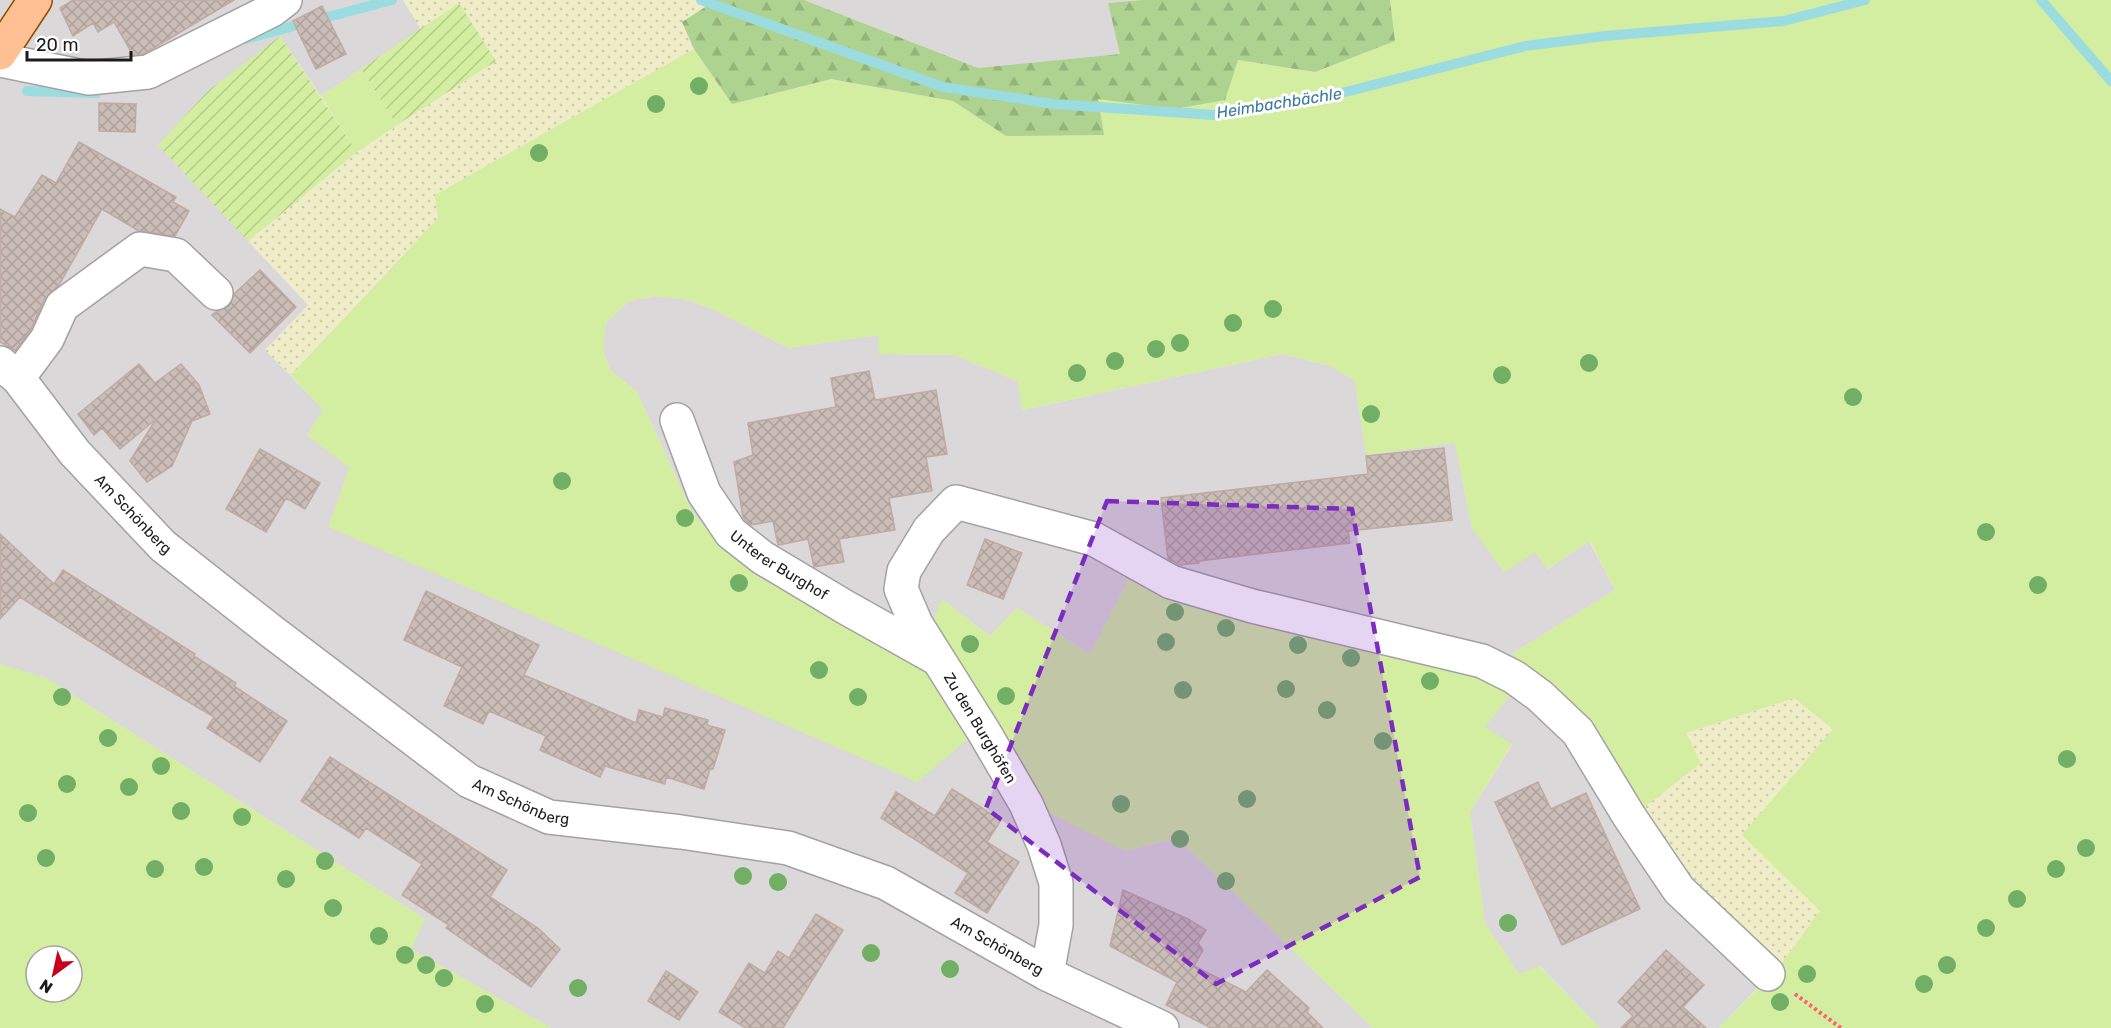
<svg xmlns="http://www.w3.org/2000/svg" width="2111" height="1028" font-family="Rubik,sans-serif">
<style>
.residential{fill:#dad8d8}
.farmland{fill:url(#farmland-dots)}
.grass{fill:#d3eea0;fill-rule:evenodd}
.forest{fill:url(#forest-firs)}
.garden{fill:url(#garden-furrows)}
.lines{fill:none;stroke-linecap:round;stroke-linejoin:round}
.stream{stroke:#9bdce1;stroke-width:10}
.building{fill:url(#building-cross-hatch);stroke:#c1aaa1;stroke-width:1.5}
.minor-casing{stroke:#a2a2a2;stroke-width:36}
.major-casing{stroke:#934b00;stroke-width:36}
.path{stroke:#ff6069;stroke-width:4;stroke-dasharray:3 3;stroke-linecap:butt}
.minor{stroke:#fff;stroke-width:33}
.major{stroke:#ffc094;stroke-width:33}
.tree{fill:#71af65}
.marked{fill:#7b2cbf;fill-opacity:0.2;stroke:#7b2cbf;stroke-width:4.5;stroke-dasharray:12 8;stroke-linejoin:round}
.labels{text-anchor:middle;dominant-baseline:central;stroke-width:6;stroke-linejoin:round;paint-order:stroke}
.street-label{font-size:15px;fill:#1b1b1b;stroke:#fff}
.water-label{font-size:16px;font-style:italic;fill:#39799b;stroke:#fff}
</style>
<defs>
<pattern id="farmland-dots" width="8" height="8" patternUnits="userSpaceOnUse" patternTransform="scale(1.5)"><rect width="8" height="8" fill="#efecc8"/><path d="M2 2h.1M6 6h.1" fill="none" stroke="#cccaab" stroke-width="1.8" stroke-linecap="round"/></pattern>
<pattern id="forest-firs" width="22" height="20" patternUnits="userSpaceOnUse" patternTransform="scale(1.5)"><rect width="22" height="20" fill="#aed290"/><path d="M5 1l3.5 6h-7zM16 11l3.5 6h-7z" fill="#95b47c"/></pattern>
<pattern id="garden-furrows" width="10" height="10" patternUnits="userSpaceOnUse" patternTransform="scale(1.5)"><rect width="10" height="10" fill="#d3eea0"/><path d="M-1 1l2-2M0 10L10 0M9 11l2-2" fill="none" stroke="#b5cc89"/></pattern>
<pattern id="building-cross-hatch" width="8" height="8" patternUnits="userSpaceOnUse" patternTransform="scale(1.5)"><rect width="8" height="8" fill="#cabcb6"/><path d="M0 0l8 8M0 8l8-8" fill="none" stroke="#ada19c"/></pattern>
</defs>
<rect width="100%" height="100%" fill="#eee7e0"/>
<path class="residential" d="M0 0H403L421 29 321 96 280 36 309 306 265 350 324 410 307 435 350 468 871 761 917 782 759 578 720 544 692 512 637 392 610 370 603 350 606 323 629 301 655 296 689 300 719 312 788 348 879 335V354L954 355 1018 381 1023 410 1283 354 1331 366 1355 381 1366 455 1455 442 1472 528 1536 552 1548 569 1589 541 1615 590 1513 653 1765 980 1719 1028H1600L1540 966 1519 974 1485 924 1470 812 1512 745 1484 727 1512 693 1090 654 1017 608 990 636 942 599 1124 851 1177 838 1373 1028H551L411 949 425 919 46 678 0 664Z
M804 0H1142L1108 3 1121 54 978 68Z"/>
<path class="farmland" d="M403 0H716L682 22 694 49 435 195 438 218 291 375 265 350 308 305 248 241 357 152 495 61 459 4 421 29Z
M1794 698 1833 729 1742 835 1821 911 1778 968 1702 896 1637 813 1700 763 1685 734Z"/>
<path class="grass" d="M1390 0H2111V1028H1719L1778 968 1820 911 1742 835 1833 729 1794 698 1686 733 1701 763 1637 813 1526 674 1513 653 1615 590 1590 541 1547 569 1536 552 1504 572 1472 528 1455 443 1366 455 1355 381 1331 366 1283 354 1022 410 1018 381 954 355 879 354 878 335 788 348 719 312 689 300 655 296 629 301 606 323 603 350 610 370 637 392 692 512 720 544 759 578 930 664 974 734 917 782 328 527 349 468 307 435 323 410 291 375 438 218 435 195 694 49 732 104 831 79 953 101 1006 136 1103 135 1097 98 1175 109 1238 60 1315 72 1394 41Z
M361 69 397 125 357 152 321 96Z
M1128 580 1266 624 1448 661 1512 693 1485 727 1512 744 1470 812 1485 923 1519 974 1539 966 1600 1028H1373L1177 838 1124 851 1049 813 934 619 942 599 990 636 1017 608 1090 654Z
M0 664 46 678 425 919 411 949 551 1028H0ZM36 956H72V992H36Z"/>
<path class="forest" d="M716 0H804L978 68 1120 54 1108 3 1142 0H1390L1395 41 1315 72 1238 60 1225 100 1175 109 1098 99 1104 135 1006 136 953 101 831 79 732 104 694 49 682 22Z"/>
<path class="garden" d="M459 3 496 61 397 125 361 69Z
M280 36 357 152 248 241 158 145 209 90Z"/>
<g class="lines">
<path class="stream" d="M701 0 943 87 1054 104 1214 115 1318 99 1525 46 1605 36 1784 21 1865 0
M2041 0 2111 81
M245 39 392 0
M27 91 97 93"/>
</g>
<path class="building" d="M73 0H234L152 49 143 54 133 55 114 22 98 32 93 23 73 36 60 8Z
M322 6 346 54 316 69 293 21Z
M99 103 136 104 135 132 99 131Z
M79 142 176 197 173 202 189 211 175 236 139 231 102 209 59 285 45 298 31 329 15 351 0 342V209L15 217 42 175 56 183Z
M260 270 296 307 250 353 212 315 217 311 229 306 234 294Z
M139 364 155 383 181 364 199 385 210 414 192 421 172 466 147 482 130 461 156 419 120 449 102 428 94 435 78 414Z
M869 371 875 400 936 390 947 454 926 457 932 491 889 498 895 530 839 539 844 562 814 567 808 539 778 545 773 521 751 525 745 520 743 517 734 462 753 455 748 423 836 407 831 378Z
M1444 448 1452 520 1348 531 1350 543 1199 561V563L1180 565 1168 559 1161 498 1368 474 1366 456Z
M260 449 320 483 305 509 286 498 266 532 226 509Z
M0 534 54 584 63 570 195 654 194 656 236 683 234 686 287 721 260 762 207 728 214 717 135 670 20 597 0 619Z
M985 539 1022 553 1003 599 967 585Z
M426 591 539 645 524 675 636 723 639 710 663 717 665 708 708 720 707 725 725 730 713 769H710L704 789 666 777 665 784 605 766 600 777 540 750 546 736 489 711 483 724 444 706 462 667 404 640Z
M330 757 507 870 490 897 538 928 560 949 531 987 446 928 449 925 402 895 422 864 366 828 359 838 301 801Z
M1538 782 1551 809 1586 793 1640 909 1562 945 1495 802Z
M952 789 1001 820 987 842 1019 862 987 913 955 893 968 873 881 818 896 792 935 816Z
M1123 890 1188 919 1206 930 1198 943 1203 950 1194 966 1246 992 1267 970 1309 1008 1307 1012 1323 1028H1211L1166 1005 1177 982 1110 946Z
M816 914 843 930 783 1028H746L719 1012 749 963 765 973 778 951 789 958Z
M1666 950 1704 985 1683 1007 1706 1028H1621L1633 1016 1618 1002Z
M666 971 698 992 679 1020 648 1001Z"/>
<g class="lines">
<g class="minor-casing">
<g id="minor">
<path d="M0 60 89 78 148 72 272 10 285 0"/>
<path id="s1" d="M0 363 18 378 75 453 163 546 271 631 469 781 549 817 681 832 788 848 886 883 1047 974 1162 1028"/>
<path d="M18 378 47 339 62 306 140 249 176 255 216 293"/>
<path id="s2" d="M677 420 704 493 731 533 763 558 845 607 936 658"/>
<path d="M1047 974 1056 925V883L1044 845 1026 804 984 732 916 624 901 589 904 571 929 530 956 502 1094 539 1171 582 1252 606 1482 661 1514 677 1540 696 1578 732 1629 816 1679 890 1768 974"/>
</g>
</g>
<g class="major-casing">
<path id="major" d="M0 53 35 0"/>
</g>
<path class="path" d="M1795 994 1841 1028"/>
<use href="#minor" class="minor"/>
<use href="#major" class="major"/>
</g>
<g class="tree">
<circle cx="699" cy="86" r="9"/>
<circle cx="656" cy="104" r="9"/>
<circle cx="539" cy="153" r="9"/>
<circle cx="1273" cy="309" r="9"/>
<circle cx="1233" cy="323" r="9"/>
<circle cx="1180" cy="343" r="9"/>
<circle cx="1156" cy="349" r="9"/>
<circle cx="1115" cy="361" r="9"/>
<circle cx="1589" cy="363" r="9"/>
<circle cx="1077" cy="373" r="9"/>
<circle cx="1502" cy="375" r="9"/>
<circle cx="1853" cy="397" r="9"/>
<circle cx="1371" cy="414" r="9"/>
<circle cx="562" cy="481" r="9"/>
<circle cx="685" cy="518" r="9"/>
<circle cx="1986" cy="532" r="9"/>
<circle cx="739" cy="583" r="9"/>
<circle cx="2038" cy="585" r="9"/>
<circle cx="1175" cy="612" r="9"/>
<circle cx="1226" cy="628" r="9"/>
<circle cx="1166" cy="642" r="9"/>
<circle cx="970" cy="644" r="9"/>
<circle cx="1298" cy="645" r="9"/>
<circle cx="1351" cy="658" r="9"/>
<circle cx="819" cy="670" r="9"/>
<circle cx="1430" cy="681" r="9"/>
<circle cx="1286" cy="689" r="9"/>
<circle cx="1183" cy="690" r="9"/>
<circle cx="1006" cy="696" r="9"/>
<circle cx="62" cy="697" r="9"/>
<circle cx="858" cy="697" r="9"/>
<circle cx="1327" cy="710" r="9"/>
<circle cx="108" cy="738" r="9"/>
<circle cx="1383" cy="741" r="9"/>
<circle cx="2067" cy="759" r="9"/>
<circle cx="161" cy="766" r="9"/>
<circle cx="67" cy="784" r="9"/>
<circle cx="129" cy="787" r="9"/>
<circle cx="1247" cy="799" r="9"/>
<circle cx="1121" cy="804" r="9"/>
<circle cx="181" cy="811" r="9"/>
<circle cx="28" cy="813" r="9"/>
<circle cx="242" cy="817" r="9"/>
<circle cx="1180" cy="839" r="9"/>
<circle cx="2086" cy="848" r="9"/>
<circle cx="46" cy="858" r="9"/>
<circle cx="325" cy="861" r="9"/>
<circle cx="204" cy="867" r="9"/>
<circle cx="155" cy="869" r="9"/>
<circle cx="2056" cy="869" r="9"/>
<circle cx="743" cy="876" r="9"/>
<circle cx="286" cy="879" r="9"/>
<circle cx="1226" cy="881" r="9"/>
<circle cx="778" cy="882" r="9"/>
<circle cx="2017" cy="899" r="9"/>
<circle cx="333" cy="908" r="9"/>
<circle cx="1508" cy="923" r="9"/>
<circle cx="1986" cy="928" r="9"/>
<circle cx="379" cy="936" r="9"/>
<circle cx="871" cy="953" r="9"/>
<circle cx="405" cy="955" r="9"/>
<circle cx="426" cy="965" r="9"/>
<circle cx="1947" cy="965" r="9"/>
<circle cx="950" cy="969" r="9"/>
<circle cx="1807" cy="974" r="9"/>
<circle cx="444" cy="978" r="9"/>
<circle cx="1924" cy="984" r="9"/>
<circle cx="578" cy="988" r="9"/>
<circle cx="1780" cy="1002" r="9"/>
<circle cx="485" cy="1004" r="9"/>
</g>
<path class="marked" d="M1107 501 1352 509 1420 877 1216 984 986 808Z"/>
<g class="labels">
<g class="street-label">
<text stroke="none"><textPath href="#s1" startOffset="202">Am Schönberg</textPath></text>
<text stroke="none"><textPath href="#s2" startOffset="184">Unterer Burghof</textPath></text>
<text transform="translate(980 728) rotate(59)">Zu den Burghöfen</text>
<text stroke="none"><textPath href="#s1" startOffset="688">Am Schönberg</textPath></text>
<text stroke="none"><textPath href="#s1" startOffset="1192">Am Schönberg</textPath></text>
</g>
<g class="water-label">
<text transform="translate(1279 103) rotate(-9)">Heimbachbächle</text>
</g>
</g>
<g transform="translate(54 974) rotate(213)"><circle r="28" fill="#ffffff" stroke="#a4a4a4" stroke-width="1.5"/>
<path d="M0-4.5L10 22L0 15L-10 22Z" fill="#c7001f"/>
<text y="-9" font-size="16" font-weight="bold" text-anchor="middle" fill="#1b1b1b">N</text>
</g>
<path d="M27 51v9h104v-9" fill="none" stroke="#1b1b1b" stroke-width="3"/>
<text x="36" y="51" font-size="18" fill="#1b1b1b" stroke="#ffffff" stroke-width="4.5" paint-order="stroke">20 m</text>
</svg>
